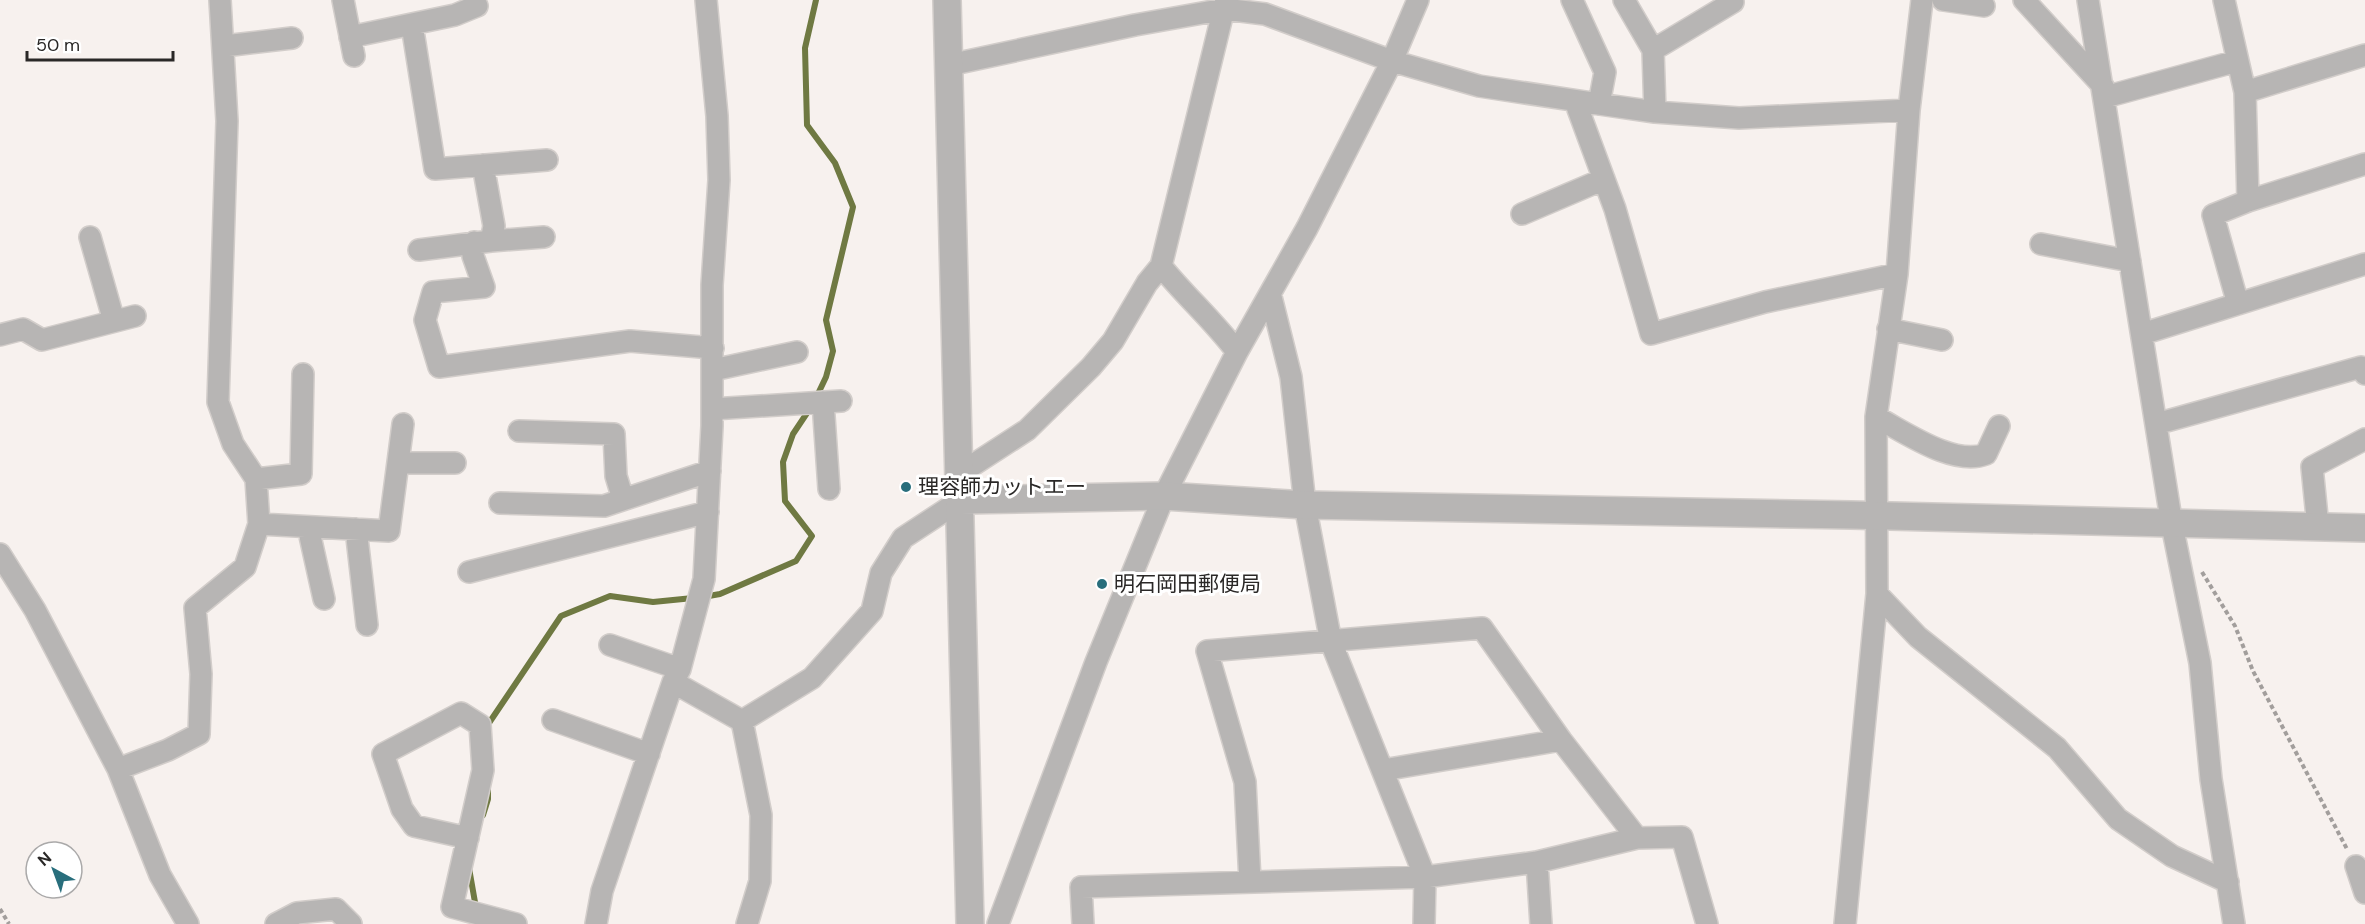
<svg xmlns="http://www.w3.org/2000/svg" width="2365" height="924" font-family="'DM Sans','Noto Sans JP',sans-serif">
<style>
.lines{fill:none;stroke-linecap:round;stroke-linejoin:round}
.stream{stroke:#6f7942;stroke-width:6}
.minor-casing{stroke:#d2cdca;stroke-width:24}
.tertiary-casing{stroke:#d2cdca;stroke-width:30}
.path{stroke:#a29e9c;stroke-width:4;stroke-dasharray:4.5 3;stroke-linecap:butt}
.minor{stroke:#b7b5b4;stroke-width:21}
.tertiary{stroke:#b7b5b4;stroke-width:27}
.poi-dot{fill:#286e7c;stroke:#fff;stroke-width:2}
.labels{text-anchor:middle;dominant-baseline:central;stroke-width:6;stroke-linejoin:round;paint-order:stroke}
.poi-label{font-size:21px;fill:#2a2827;stroke:#fff;text-anchor:start}
</style>
<rect width="100%" height="100%" fill="#f7f1ee"/>
<g class="lines">
<path class="stream" d="M816 0 805 48 807 125 835 163 853 207 826 320 833 351 826 377 816 398
M703 597 720 594 796 561 812 536 785 501 783 462 793 434 811 407
M489 729V723L561 616 610 596 653 602 693 598
M483 815 488 799V787
M469 868 476 908"/>
<g class="minor-casing">
<path id="minor" d="M343 0 354 56
M1572 0 1605 72 1599 104
M1624 0 1653 50 1733 2 1731 0
M1943 0 1984 6
M2024 0 2103 86
M2088 0 2172 525 2200 663 2211 779 2234 924
M2224 0 2245 92 2248 201
M412 25 435 169 547 160
M350 37 455 15 477 6
M224 46 292 38
M1653 50 1655 112
M949 65 1135 25 1225 9 1265 14 1392 61 1479 86 1599 104 1655 112 1739 118 1909 110
M2245 92 2365 55
M2105 97 2237 61
M1575 101 1615 209 1651 334 1765 302 1897 274
M1522 214 1604 179
M90 237 114 321
M491 241 544 237
M474 242 473 256 484 287 433 292 425 320 439 367 630 341 713 348
M2041 244 2130 261
M419 250 491 241 494 226 483 165
M1161 266C1185 296 1214 321 1237 352
M1271 297 1291 377 1305 505 1331 642 1425 877 1424 924
M2238 304 2213 215 2248 201 2365 164
M1888 329 1942 340
M2142 334 2365 264
M0 335 23 329 42 340 135 316
M713 370 797 352
M823 402 829 489
M712 409 841 401
M1876 417C1905 432 1954 467 1986 454L1999 426
M2156 424 2361 367 2365 374
M519 431 614 434 616 476 623 499
M398 463H455
M959 474 1027 430 1091 367 1113 341 1147 283 1161 266 1226 0
M256 479 301 474 303 374
M500 503 604 506 710 471
M259 524 389 531 403 424
M308 527 324 599
M2318 527 2312 467 2365 439
M356 529 367 625
M0 554 35 610 118 769 160 875 188 924
M469 572 708 512
M1877 594 1918 637 2057 748 2118 819 2172 856 2228 882
M610 645 680 669
M673 682 742 721 812 678 872 611 881 573 903 538 961 500
M553 720 649 754
M742 721 761 815 760 881 747 924
M118 769 168 750 199 734 201 674 195 608 245 567 259 524 256 479 233 444 218 402 227 121 220 0
M1383 770 1561 740
M468 838 414 826 402 809 383 754 461 713 480 725 483 770 452 907 516 924
M1537 862 1541 924
M2356 866 2365 893
M1250 881 1245 782 1207 651 1482 628 1561 740 1637 838 1682 837 1707 924
M276 924 297 913 336 909 351 924
M596 924 602 891 673 682 680 669 704 579 712 426V285L719 180 717 116 706 0
M998 924 1096 662 1164 496 1237 352 1307 228 1392 61 1418 0
M1083 924 1081 887 1425 877 1537 862 1637 838
M1845 924 1877 594 1876 417 1897 274 1909 110 1922 0"/>
</g>
<g class="tertiary-casing">
<path id="tertiary" d="M947 0 970 924
M961 500 1164 496 1305 505 1851 515 2365 528"/>
</g>
<path class="path" d="M2202 572 2235 626 2253 671 2347 849
M0 909 9 924"/>
<use href="#minor" class="minor"/>
<use href="#tertiary" class="tertiary"/>
</g>
<g class="poi-dot">
<circle cx="906" cy="487" r="6"/>
<circle cx="1102" cy="584" r="6"/>
</g>
<g class="labels">
<g class="poi-label">
<text x="918" y="487">理容師カットエー</text>
<text x="1114" y="584">明石岡田郵便局</text>
</g>
</g>
<g transform="translate(54 870) rotate(319)"><circle r="28" fill="#ffffff" stroke="#aaa9a9" stroke-width="1.5"/>
<path d="M0-4.5L10 22L0 15L-10 22Z" fill="#286e7c"/>
<text y="-9" font-size="16" font-weight="bold" text-anchor="middle" fill="#2a2827">N</text>
</g>
<path d="M27 51v9h146v-9" fill="none" stroke="#2a2827" stroke-width="3"/>
<text x="36" y="51" font-size="18" fill="#2a2827" stroke="#ffffff" stroke-width="4.5" paint-order="stroke">50 m</text>
</svg>
